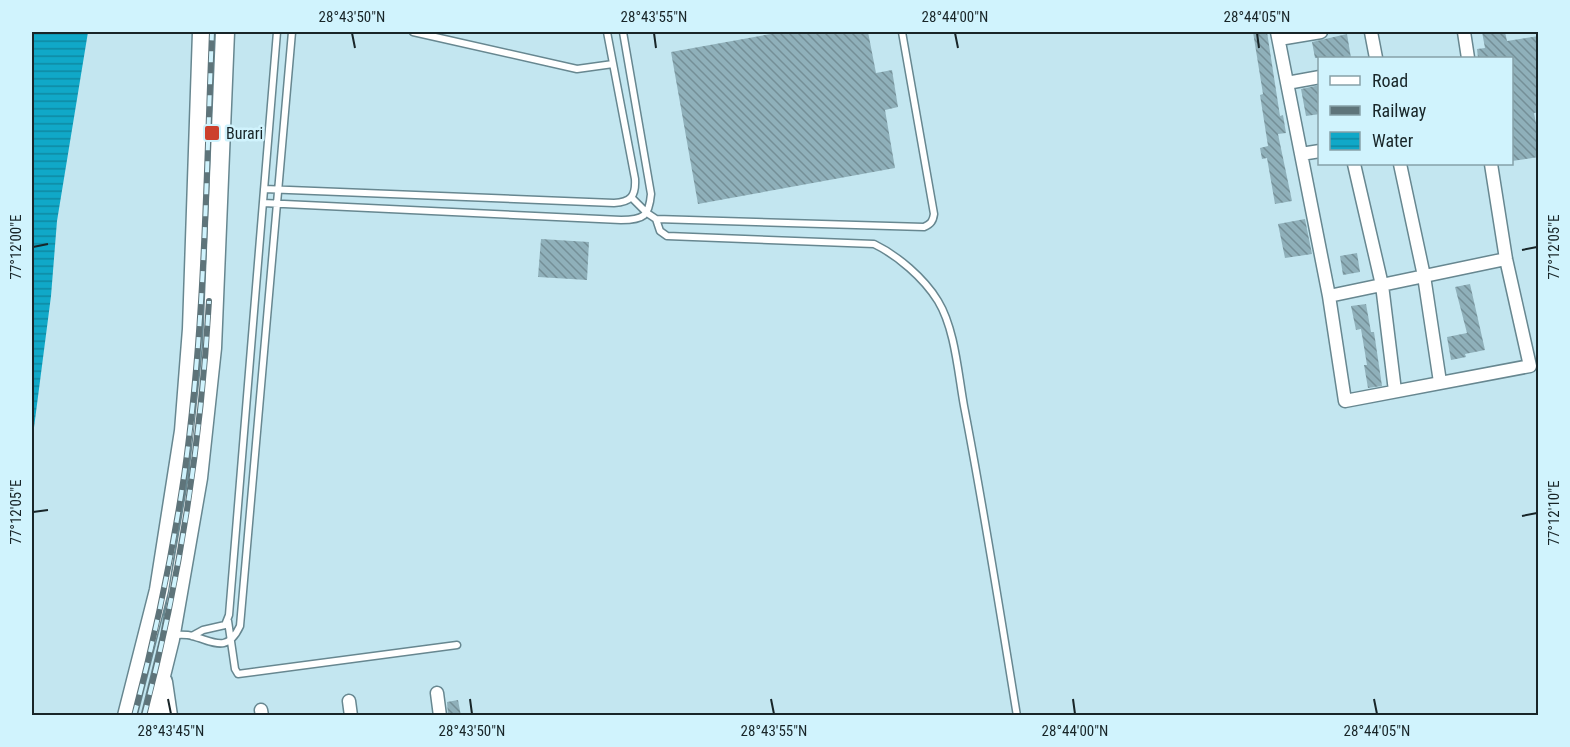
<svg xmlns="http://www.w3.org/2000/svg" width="1570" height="747" font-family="'Roboto Condensed',sans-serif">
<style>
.water{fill:url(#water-rules)}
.building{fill:url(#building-back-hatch)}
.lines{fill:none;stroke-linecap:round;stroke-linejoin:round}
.lane-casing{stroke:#678790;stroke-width:9}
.street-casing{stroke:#678790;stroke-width:15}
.secondary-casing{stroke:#678790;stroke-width:21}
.lane{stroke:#fff;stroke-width:6}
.street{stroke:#fff;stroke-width:12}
.secondary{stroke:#fff;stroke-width:18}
.rail-casing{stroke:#5e747a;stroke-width:6}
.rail{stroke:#d0f3fd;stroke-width:4;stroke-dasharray:11;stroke-linecap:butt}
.ticks{fill:none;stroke:#182528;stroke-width:2}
.poi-dot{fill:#cc402d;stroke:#d0f3fd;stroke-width:2}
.labels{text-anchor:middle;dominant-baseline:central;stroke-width:5;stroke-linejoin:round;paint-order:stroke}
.poi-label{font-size:16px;fill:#182528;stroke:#d0f3fd;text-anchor:start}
.neatline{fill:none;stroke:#182528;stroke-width:2}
.ticks-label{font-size:15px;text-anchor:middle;fill:#182528}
</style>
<defs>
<pattern id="water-rules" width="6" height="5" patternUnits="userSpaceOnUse" patternTransform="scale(1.5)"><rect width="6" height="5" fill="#10a8c8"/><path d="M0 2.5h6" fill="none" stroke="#0e89a2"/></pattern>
<pattern id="building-back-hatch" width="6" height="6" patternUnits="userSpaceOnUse" patternTransform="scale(1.5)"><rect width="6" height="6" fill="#8fb0ba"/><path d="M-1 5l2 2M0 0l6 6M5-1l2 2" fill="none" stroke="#748f97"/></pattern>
</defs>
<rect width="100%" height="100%" fill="#c3e6f0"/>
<path class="water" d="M32 32H88L57 221 51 296 32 443Z"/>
<path class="building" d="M782 32H868L876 73 892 70 898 107 885 110 895 168 698 204 671 52Z
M1253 32H1267L1280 116 1283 115 1286 133 1278 134 1292 201 1275 204 1267 158 1262 159 1260 148 1268 146 1260 95 1263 94Z
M1482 32H1505L1507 41 1539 36V112L1534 113 1539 139V157L1512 161V58H1478L1477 49 1485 48Z
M1347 34 1351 58H1315L1312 42Z
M1320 85V114L1306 116 1301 89Z
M1305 219 1312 254 1285 258 1278 224Z
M541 239 589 242 587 280 538 277Z
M1357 253 1360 272 1343 275 1340 256Z
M1470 284 1485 350 1465 354 1466 357 1451 360 1447 337 1467 333 1455 287Z
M1366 304 1371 332H1374L1382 386 1368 388 1364 365H1367L1361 329 1356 330 1351 306Z
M458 700 461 716H448L447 702Z"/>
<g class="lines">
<g class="lane-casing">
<path id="lane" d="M413 32 577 69 613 64
M264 189 614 203C631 202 636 196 635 179L607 32
M632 198 647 213 656 219 924 227C931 224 933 221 934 214L902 32
M263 203 621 220C644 220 649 216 651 194L623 32
M656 219 660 231 667 236 874 244C897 255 924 278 938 301 955 329 958 373 964 406 984 509 1000 612 1017 716
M228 621 235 669 238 674 457 645
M173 635C179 635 186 634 192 636 213 641 227 654 240 626L292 32
M192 636 203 630 225 625 229 615 277 32"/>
</g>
<g class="street-casing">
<path id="street" d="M1277 32 1329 296 1345 401 1530 366 1506 259 1491 164
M1371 32 1376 58
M1464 32 1468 58
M1279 39 1321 32
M1287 83 1320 77
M1301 154 1320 151
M1354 164 1382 285 1395 391
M1400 164 1424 276 1440 382
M1329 296 1506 259
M437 693 440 716
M349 701 351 716
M261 710 262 716"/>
</g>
<g class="secondary-casing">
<path id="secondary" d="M163 682 168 716
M127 716 159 590 184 431 192 329 202 32
M151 716 170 639 198 478 212 348 225 32"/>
</g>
<use href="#lane" class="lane"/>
<use href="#street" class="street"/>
<use href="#secondary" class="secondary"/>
<g class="rail-casing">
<path id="rail" d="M134 716C155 637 172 556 184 476 205 329 206 179 212 32
M144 716C180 579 201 442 209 301"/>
</g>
<use href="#rail" class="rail"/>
</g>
<path class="ticks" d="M352 33 355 48M654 33 656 48M955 33 958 48M1257 33 1259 48M33 247 48 244M1522 250 1537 247M33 512 48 510M1522 516 1537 513M168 699 171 714M470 699 472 714M771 699 774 714M1073 699 1075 714M1374 699 1377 714"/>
<rect class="poi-dot" x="204" y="125" width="16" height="16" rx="3"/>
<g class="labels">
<g class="poi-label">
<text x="226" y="133">Burari</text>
</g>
</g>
<rect width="1570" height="747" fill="none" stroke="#d0f3fd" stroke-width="66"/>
<rect x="1318" y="57" width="195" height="108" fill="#d0f3fd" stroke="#86a1a8" stroke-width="1.5"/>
<rect x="1330" y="76" width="30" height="9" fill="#ffffff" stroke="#86a1a8" stroke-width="1.5"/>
<text x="1372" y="87" font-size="18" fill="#182528">Road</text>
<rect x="1330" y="106" width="30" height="9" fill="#5e747a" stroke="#86a1a8" stroke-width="1.5"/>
<text x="1372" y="117" font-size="18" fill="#182528">Railway</text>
<rect x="1330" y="132" width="30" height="18" fill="url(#water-rules)" stroke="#86a1a8" stroke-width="1.5"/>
<text x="1372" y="147" font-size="18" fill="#182528">Water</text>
<rect x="33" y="33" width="1504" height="681" class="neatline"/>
<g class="ticks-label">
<text x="352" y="22">28°43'50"N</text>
<text x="654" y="22">28°43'55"N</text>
<text x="955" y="22">28°44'00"N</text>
<text x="1257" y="22">28°44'05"N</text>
<text transform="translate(16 247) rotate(-90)" y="5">77°12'00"E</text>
<text transform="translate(1554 247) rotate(-90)" y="5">77°12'05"E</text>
<text transform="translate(16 512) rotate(-90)" y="5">77°12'05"E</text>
<text transform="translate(1554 513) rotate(-90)" y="5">77°12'10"E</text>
<text x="171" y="736">28°43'45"N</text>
<text x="472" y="736">28°43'50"N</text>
<text x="774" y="736">28°43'55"N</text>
<text x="1075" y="736">28°44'00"N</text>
<text x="1377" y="736">28°44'05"N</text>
</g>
</svg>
